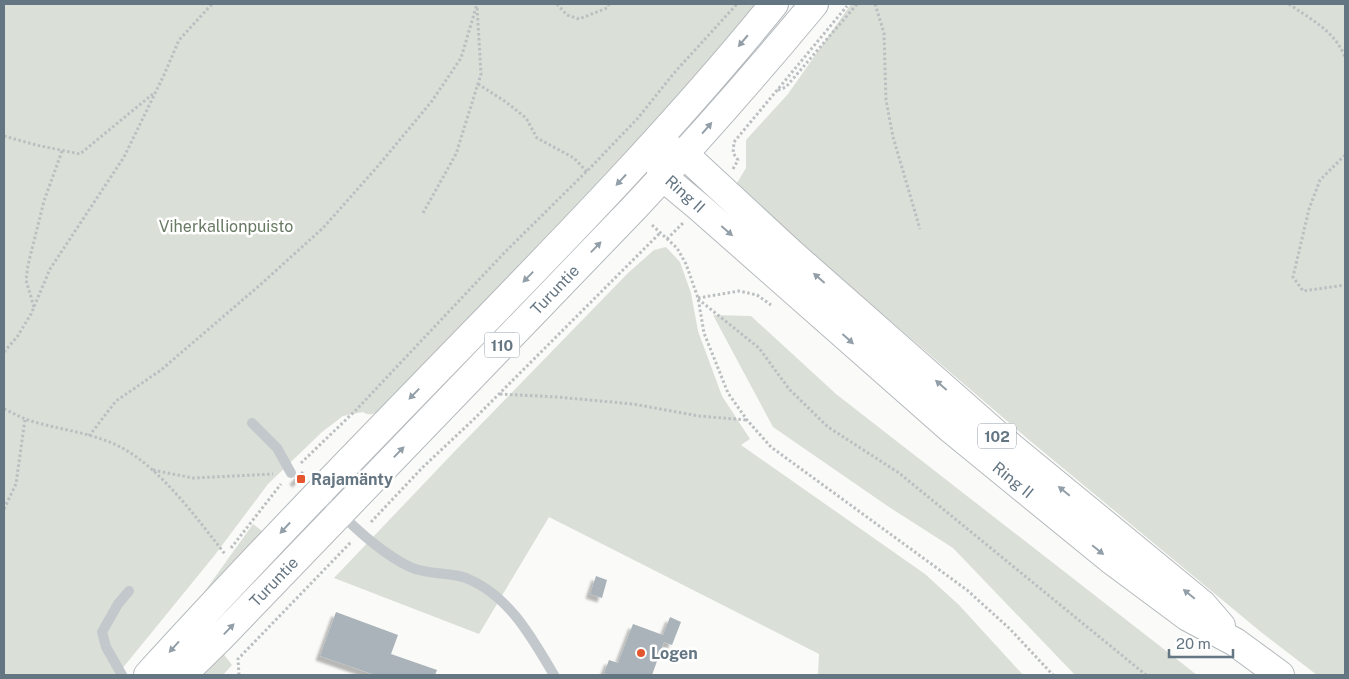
<svg xmlns="http://www.w3.org/2000/svg" width="1349" height="679" font-family="'Public Sans',sans-serif">
<style>
.green{fill:#dadfd7}
.building{fill:#aab3b9;filter:url(#shadow)}
.lines{fill:none;stroke-linecap:round;stroke-linejoin:round}
.primary-casing{stroke:#b5babe;stroke-width:30}
.highway-casing{stroke:#b4b9bd;stroke-width:30}
.path{stroke:#bbbfc2;stroke-width:3;stroke-dasharray:2.5 2.5;stroke-linecap:butt}
.lane{stroke:#c3c8cc;stroke-width:10}
.primary{stroke:#fff;stroke-width:28}
.highway{stroke:#fff;stroke-width:28}
.oneway{fill:#939fa8}
.poi-dot{fill:#e4572e;stroke:#fff;stroke-width:2}
.labels{text-anchor:middle;dominant-baseline:central;stroke-width:5;stroke-linejoin:round;paint-order:stroke}
.shield{fill:#fff;stroke:#939fa8;stroke-width:1}
.shield-label{font-size:15px;font-weight:bold;fill:#657683}
.street-label{font-size:16px;fill:#657683;stroke:#fff}
.park-label{font-size:16px;fill:#687a64;stroke:#fff}
.poi-label{font-size:16px;font-weight:bold;fill:#657683;stroke:#fff;text-anchor:start}
</style>
<defs>
<filter id="shadow"><feDropShadow dx="-4.5" dy="4.5" stdDeviation="1" flood-color="#0004"/></filter>
</defs>
<rect width="100%" height="100%" fill="#fafaf8"/>
<path class="green" d="M4 4H765L701 79 386 407C378 411 371 418 363 412L343 416 322 432 268 484 214 556 117 675H4Z
M851 4H1345V675H1317L1261 632 1029 440 750 200 737 183 746 168V140L788 94Z
M666 247 680 262 691 293 698 331 722 396 750 439 741 445 925 574 959 605 1023 675H818L819 654 549 517 479 634 334 578 454 452 628 273 654 250Z
M713 315 751 316 836 394 1197 675H1075L953 548 889 507 773 427Z
M253 524 262 531 247 551 198 604 200 598Z
M219 648 232 665 223 675H190Z"/>
<path class="building" d="M302 471 305 474 297 483 294 480Z
M596 576 607 580 602 598 590 594Z
M336 612 398 635 391 654 437 670 435 675H375L320 656Z
M670 617 681 622 672 645 664 642 652 675H609L604 673 609 660 618 663 633 624 663 635Z"/>
<g class="lines">
<g class="primary-casing">
<path id="primary" d="M148 675C248 565 352 458 456 351 566 238 675 126 774 4
M182 675 218 640 634 208C696 142 756 74 814 4"/>
</g>
<g class="highway-casing">
<path id="highway" d="M654 144 663 177 699 207 952 430 1110 559 1188 617 1235 642 1280 675
M654 144 684 154 792 254 1011 447 1202 604 1221 626"/>
</g>
<path class="path" d="M557 4 567 15 579 19 607 8 609 4
M875 4 884 33 886 100 893 137 920 229
M1289 4C1310 19 1335 31 1345 57
M478 84 506 102 526 118 537 138 574 158 587 172
M778 90 786 87 857 4
M4 136 36 145 80 154 154 93
M1345 155 1320 180 1309 209 1293 277 1303 291 1345 285
M733 169 738 160 733 153 734 142 847 6
M423 213 456 154 481 74 477 6
M652 225 677 248 686 264 698 298 704 333 728 393 747 420 771 447 967 590 1010 629 1053 675
M667 239 683 223
M698 298 739 291 757 295 771 305
M698 299 759 348 789 389 828 427 899 473 1146 675
M34 307 26 280 28 265 44 201 62 151
M4 352 17 337 31 314 50 269 124 157 164 75 179 40 212 4
M500 394 557 397 633 404 699 416 747 420
M4 409C11 412 18 416 25 419 57 430 94 432 124 449 163 471 198 520 225 554
M89 436 116 401 161 370 260 285 323 228 378 166 432 101 461 58 477 4
M301 463 356 410 505 252 591 167 638 118 674 73 737 4
M153 470 193 478 273 474
M4 509 16 484 25 419
M371 522 423 467 473 420 660 233
M231 548 281 484
M239 675 238 659 351 542"/>
<path class="lane" d="M252 423 277 448 291 473
M318 493C347 519 375 550 410 567 427 575 450 572 466 578 509 595 532 638 554 675
M122 675 106 647 102 632 118 604 129 591"/>
<use href="#primary" class="primary"/>
<use href="#highway" class="highway"/>
</g>
<defs><path id="oneway-solid" d="M-6-.8H1V-3.2L6.5 0L1 3.2V.8H-6Z" transform="scale(1.25)"/></defs>
<g class="oneway">
<use href="#oneway-solid" transform="translate(743 41) rotate(130)"/>
<use href="#oneway-solid" transform="translate(707 128) rotate(-49)"/>
<use href="#oneway-solid" transform="translate(621 180) rotate(133)"/>
<use href="#oneway-solid" transform="translate(727 231) rotate(41)"/>
<use href="#oneway-solid" transform="translate(596 247) rotate(-46)"/>
<use href="#oneway-solid" transform="translate(528 277) rotate(134)"/>
<use href="#oneway-solid" transform="translate(819 278) rotate(-139)"/>
<use href="#oneway-solid" transform="translate(848 339) rotate(42)"/>
<use href="#oneway-solid" transform="translate(941 385) rotate(-139)"/>
<use href="#oneway-solid" transform="translate(414 394) rotate(134)"/>
<use href="#oneway-solid" transform="translate(399 452) rotate(-46)"/>
<use href="#oneway-solid" transform="translate(1064 491) rotate(-141)"/>
<use href="#oneway-solid" transform="translate(285 528) rotate(133)"/>
<use href="#oneway-solid" transform="translate(1098 550) rotate(39)"/>
<use href="#oneway-solid" transform="translate(1189 594) rotate(-141)"/>
<use href="#oneway-solid" transform="translate(229 629) rotate(-46)"/>
<use href="#oneway-solid" transform="translate(174 647) rotate(132)"/>
</g>
<g class="poi-dot">
<rect x="296" y="474" width="10" height="10" rx="2.5"/>
<circle cx="641" cy="653" r="5"/>
</g>
<g class="labels">
<g class="shield">
<rect x="484.5" y="332.5" width="35" height="25" rx="4"/>
<rect x="978" y="423.5" width="38" height="25" rx="4"/>
</g>
<g class="shield-label">
<text x="502" y="345">110</text>
<text x="997" y="436">102</text>
</g>
<g class="street-label">
<text transform="translate(685 194) rotate(42)">Ring II</text>
<text transform="translate(555 290) rotate(-46)">Turuntie</text>
<text transform="translate(1013 480) rotate(39)">Ring II</text>
<text transform="translate(274 582) rotate(-46)">Turuntie</text>
</g>
<g class="park-label">
<text x="226" y="226">Viherkallionpuisto</text>
</g>
<g class="poi-label">
<text x="311" y="479">Rajamänty</text>
<text x="651" y="653">Logen</text>
</g>
</g>
<rect width="1349" height="679" fill="none" stroke="#657683" stroke-width="10"/>
<path d="M1169 649v8h64v-8" fill="none" stroke="#657683" stroke-width="2.5"/>
<text x="1176" y="649" font-size="15" fill="#657683" stroke="#ffffff" stroke-width="4" paint-order="stroke">20 m</text>
</svg>
